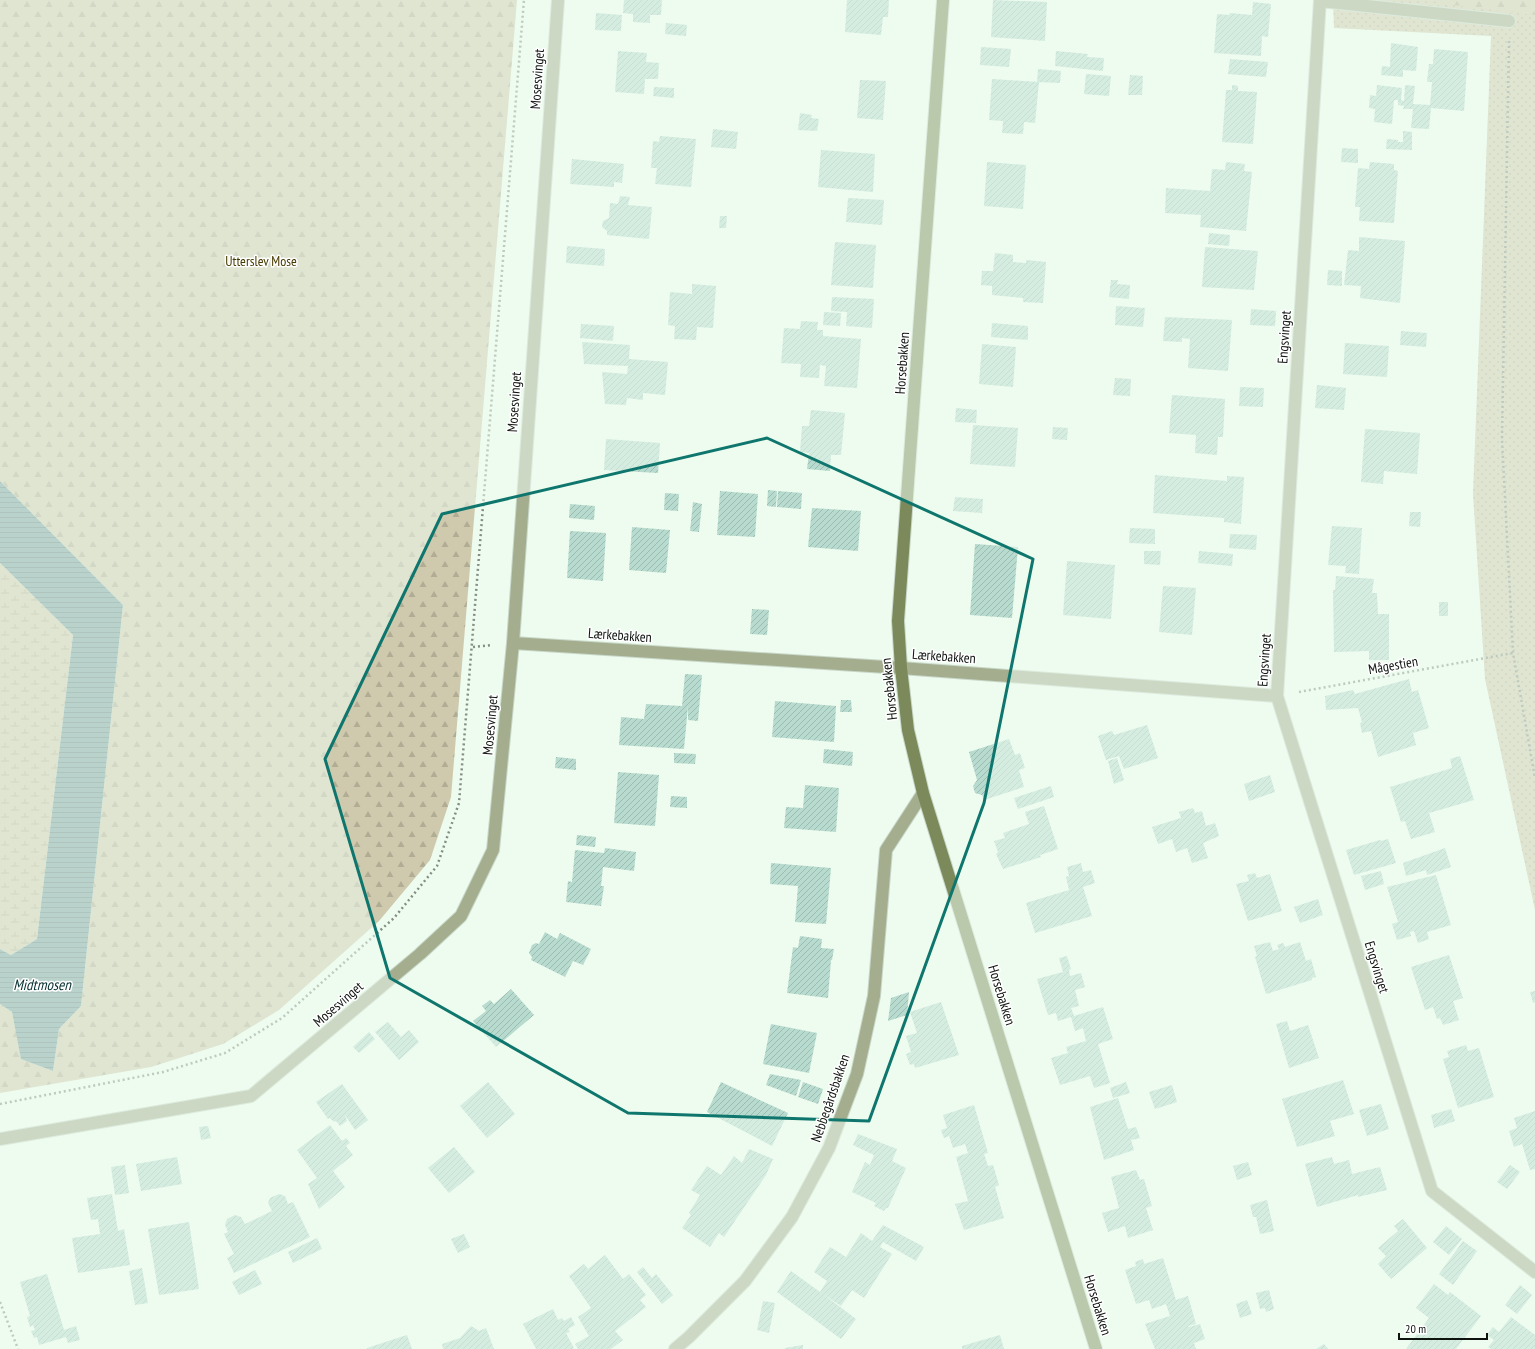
<svg xmlns="http://www.w3.org/2000/svg" width="1535" height="1349" font-family="'PT Sans Narrow',sans-serif">
<style>
.green{fill:url(#green-dots)}
.forest{fill:url(#forest-firs)}
.wetland{fill:url(#wetland-marsh)}
.water{fill:url(#water-rules)}
.building{fill:url(#building-hatch)}
.lines{fill:none;stroke-linecap:round;stroke-linejoin:round}
.street-casing{stroke:#c9d7ca;stroke-width:14}
.secondary-casing{stroke:#c9d7ca;stroke-width:14}
.path{stroke:#848e85;stroke-width:2.5;stroke-dasharray:2 3;stroke-linecap:butt}
.street{stroke:#a4ae8e;stroke-width:12}
.secondary{stroke:#7c8a5b;stroke-width:12}
.marked{fill:none;stroke:#0f766e;stroke-width:3;stroke-linejoin:round}
.labels{text-anchor:middle;dominant-baseline:central;stroke-width:3;stroke-linejoin:round;paint-order:stroke}
.street-label{font-size:14px;fill:#0e130f;stroke:#fff}
.park-label{font-size:14px;fill:#463a01;stroke:#fff}
.water-label{font-size:15px;font-style:italic;fill:#083031;stroke:#fff}
</style>
<defs>
<pattern id="green-dots" width="8" height="8" patternUnits="userSpaceOnUse"><rect width="8" height="8" fill="#cfc9ae"/><path d="M2 2h.1M6 6h.1" fill="none" stroke="#b1ac94" stroke-width="1.8" stroke-linecap="round"/></pattern>
<pattern id="forest-firs" width="22" height="20" patternUnits="userSpaceOnUse"><rect width="22" height="20" fill="#cfc9ae"/><path d="M5 1l3.5 6h-7zM16 11l3.5 6h-7z" fill="#b1ac94"/></pattern>
<pattern id="wetland-marsh" width="20" height="14" patternUnits="userSpaceOnUse"><rect width="20" height="14" fill="#cfc9ae"/><path d="M1 5h8M5 5V1M11 12h8M15 12V8" fill="none" stroke="#b1ac94"/></pattern>
<pattern id="water-rules" width="6" height="5" patternUnits="userSpaceOnUse"><rect width="6" height="5" fill="#7ba1a2"/><path d="M0 2.5h6" fill="none" stroke="#638282"/></pattern>
<pattern id="building-hatch" width="6" height="6" patternUnits="userSpaceOnUse"><rect width="6" height="6" fill="#b8dbcf"/><path d="M-1 1l2-2M0 6l6-6M5 7l2-2" fill="none" stroke="#9dbbb1"/></pattern>
</defs>
<rect width="100%" height="100%" fill="#edfcee"/>
<path class="green" d="M1333 0H1535V910L1485 679 1473 494 1491 36 1334 28Z"/>
<path class="forest" d="M0 0H517L451 797 430 860 379 921 279 1010 223 1044 151 1067 0 1093V1004L12 1012 22 1059 53 1071 59 1029 81 1006 123 605 0 481Z
M1415 0H1535V15Z"/>
<path class="wetland" d="M0 563 73 635 37 939 11 955 0 949Z"/>
<path class="water" d="M0 481 123 605 81 1006 59 1029 53 1071 21 1059 12 1012 0 1004V949L11 955 37 939 73 635 0 563Z"/>
<path class="building" d="M624 0H662L661 15H650V23L633 22V14L623 13Z
M847 0H889L888 17H883L881 35 845 32Z
M993 0 1047 2 1045 41 991 37Z
M1253 2 1271 4 1268 37 1262 36 1261 56 1214 53 1217 14 1229 15 1230 13 1252 15Z
M596 13 622 15 621 31 595 30Z
M666 23 687 25 686 36 665 34Z
M1391 43 1418 47 1416 71 1403 70V77L1381 75 1382 66 1390 67Z
M981 47 1011 49 1009 67 980 65Z
M1434 49 1468 52 1464 111 1431 108 1429 129 1411 128 1413 109H1403L1404 106 1398 105V100H1394L1392 124 1374 122 1375 109 1369 108 1370 95 1376 96 1377 85 1402 88 1401 100 1404 101 1405 85 1415 86 1413 104 1430 105 1432 82H1427L1429 64H1433Z
M618 51 647 53 646 62 659 63 658 79H645L644 94 615 92Z
M1056 51 1088 54 1087 57 1104 58 1103 71 1055 66Z
M1230 59 1268 62 1266 77 1228 74Z
M1038 69 1061 71 1060 83 1037 82Z
M1086 74 1111 76 1109 96 1084 94Z
M1130 75 1143 76 1142 95H1128Z
M992 79 1039 82 1035 123 1024 122 1023 134 1002 133 1003 121 989 120Z
M860 80 886 81 883 120 857 118Z
M1232 85 1238 86V91L1257 92 1253 144 1222 142 1226 90H1232Z
M654 87 674 88V98L653 96Z
M800 113 812 115 811 118 819 119 817 131 798 130Z
M713 129 738 132 736 149 711 147Z
M1403 131 1412 132V150L1386 149 1387 139 1398 140V142H1403Z
M660 136 696 139 691 187 655 184 657 168H651L653 141 659 142Z
M1342 148 1358 149V163L1341 162Z
M821 150 875 154 873 192 818 187Z
M572 159 624 164 622 183 614 182V187L570 184Z
M987 162 1026 165 1023 209 984 206Z
M1226 162 1245 164 1244 171 1252 172 1246 231 1200 227 1201 215 1165 213 1166 188 1210 191 1212 169 1225 170Z
M1370 162 1394 164V170L1398 171 1394 223 1359 221 1360 207H1355L1358 168 1369 169Z
M620 196 630 197 628 205 652 207 649 239 607 235V231L602 227 603 221 609 218 610 203 618 204Z
M848 198 884 200 882 225 846 222Z
M720 216H727L726 228H719Z
M1209 233 1230 235 1229 246 1208 244Z
M1359 237 1405 241 1400 303 1360 298 1361 286 1344 285 1348 250 1359 251Z
M835 242 876 245 873 288 831 285Z
M567 246 605 249 604 266 566 263Z
M1205 247 1258 251 1254 290 1202 287Z
M995 253 1013 255V262L1026 263V260L1046 262 1043 303 1023 302V298L992 295V286L981 285 982 271H993Z
M1328 270 1342 271V286L1327 285Z
M1111 280H1118L1117 284 1130 285 1129 299 1109 297Z
M692 284 716 286 713 328 697 327 696 340 674 339 675 326 668 325 670 292 692 294Z
M832 297 874 299 872 328 846 326 847 312 831 311Z
M1116 306 1145 308 1143 327 1115 325Z
M1251 309 1276 311 1275 326 1250 325Z
M824 312 841 313 840 326 823 325Z
M1165 317 1232 320 1228 371 1188 368 1190 339 1182 338V342L1163 341Z
M801 321 818 322 817 330H823V336L861 339 857 388 824 386 826 366 820 365 819 378 800 377 801 364 781 363 784 328 800 329Z
M992 323 1028 326V340L991 337Z
M581 324 614 326 613 341 580 338Z
M1401 331 1427 333 1426 347 1400 345Z
M582 342 630 345 629 359 668 362 665 395 643 393V400L627 398 626 405 605 404 602 372 627 374 628 366 584 364Z
M1345 343 1389 346 1387 377 1343 374Z
M982 344 1016 347 1013 387 979 384Z
M1115 378 1131 379 1130 396 1113 395Z
M1317 385 1346 388 1344 410 1315 408Z
M1240 387 1264 388 1263 407 1239 406Z
M1172 395 1225 399 1223 437H1218L1217 455 1195 453 1196 435 1169 433Z
M956 408 977 410 976 423 955 422Z
M811 410 845 413 841 455H831L830 471 807 469 809 453 800 452 802 426H809Z
M973 425 1018 428 1015 467 970 464Z
M1053 427 1068 428 1067 440 1052 439Z
M1365 429 1420 433 1417 474 1384 471 1383 484 1361 482Z
M606 439 660 443 658 473 604 470Z
M1155 475 1227 481V476L1244 477 1241 524 1224 522V518L1153 513Z
M768 490 777 491 776 507 767 506Z
M720 491 758 494 755 537 717 535Z
M778 491 802 493 801 509 777 507Z
M665 493 679 494 678 511 664 510Z
M955 497 983 499 982 513 953 511Z
M693 502 702 504 699 532 690 531Z
M570 504 595 506 594 520 569 518Z
M812 508 861 511 858 551 808 547Z
M1410 512H1421L1420 527 1409 526Z
M1332 526 1362 528 1359 574 1345 573 1346 566 1328 565Z
M632 527 670 530 666 573 629 570Z
M1130 528 1155 529V544L1129 543Z
M570 531 606 533 603 581 567 578Z
M1230 534 1257 535 1256 550 1229 548Z
M975 544 1018 547 1012 618 970 615Z
M1144 551H1161L1160 565 1144 564Z
M1199 551 1233 554 1232 566 1198 563Z
M1067 561 1115 565 1111 619 1063 615Z
M1336 576 1374 579 1372 593H1377L1378 614H1389V660H1369V651L1334 652 1333 590H1335Z
M1163 586 1196 588 1192 635 1159 632Z
M1439 602H1448V616H1439Z
M752 609 769 610 767 635 750 634Z
M685 674 702 675 698 721 688 720V706L684 749 619 745 621 717 644 719 646 704 682 706Z
M1409 679 1412 692 1418 690 1429 728 1413 733 1416 745 1378 757 1371 731 1362 733 1360 723 1362 722 1358 708 1326 710 1325 696 1353 690 1355 694Z
M841 700H851L852 712H840Z
M775 701 836 706 834 742 772 737Z
M1147 725 1158 758 1124 769 1119 756 1106 760 1098 736 1112 731 1114 735Z
M1009 739 1015 755 1020 753 1025 768 1019 770 1024 787 984 800 982 795 975 793 973 786 977 780 969 752Z
M824 749 853 752 852 766 823 763Z
M674 753 696 754 695 764 674 763Z
M1460 756 1474 800 1429 813 1435 832 1411 839 1405 821 1401 822 1390 787 1452 768 1450 759Z
M556 757 576 759V770L555 768Z
M1117 758 1124 780 1114 784 1108 761Z
M618 772 659 775 655 826 614 823Z
M1270 775 1275 792 1249 801 1244 784Z
M805 785 839 788 836 832 784 828 786 807 803 808Z
M1051 786 1054 797 1018 809 1014 798Z
M671 796 687 797V808L670 807Z
M1044 806 1058 849 1040 855 1041 857 1003 869 996 854 998 852 994 841 1005 838 1003 833 1029 824 1025 812Z
M1193 808 1195 813 1202 811 1206 826 1215 823 1219 836 1203 843 1208 858 1192 863 1187 848 1176 852 1172 839 1158 844 1152 827 1181 818 1179 812Z
M577 835 596 837 595 847 576 845Z
M1388 839 1396 863 1354 875 1346 850 1380 840 1381 841Z
M605 848 636 852 634 871 603 867 601 886H604L601 906 566 902 568 881 572 882 575 850 604 853Z
M1445 848 1451 867 1427 875 1426 870 1406 876 1403 863Z
M771 863 831 868 826 924 795 922 798 886 770 884Z
M1081 863 1083 872 1091 870 1095 883 1083 887 1092 916 1035 933 1026 903 1069 890 1066 877 1069 876 1067 867Z
M1381 871 1384 884 1365 890 1361 876Z
M1255 873 1257 878 1270 874 1282 911 1248 921 1236 884 1249 881 1247 875Z
M1436 875 1451 925 1427 932 1429 939 1418 943 1414 931 1410 932 1411 936 1397 940 1392 924 1398 922 1387 887Z
M1318 899 1323 915 1300 923 1294 907Z
M545 932 557 939 560 933 591 949 583 965 573 961 565 977 531 960 532 957 529 953 532 945 536 943 539 944Z
M800 936 822 939 821 948 834 949 832 960H831L828 998 787 993 793 947 798 948Z
M1270 942 1273 951 1279 949 1277 945 1283 943 1285 947 1300 942 1306 961 1311 959 1316 977 1312 978V980L1266 994 1255 957 1257 956 1254 946Z
M1449 955 1463 998 1453 1001 1459 1020 1443 1025 1440 1018 1437 1019 1433 1007 1425 1010 1411 967Z
M1067 956 1071 969 1069 970 1070 976 1081 973 1085 987 1075 990 1079 1006 1071 1008 1074 1016 1103 1007 1113 1039 1098 1044 1110 1083 1094 1088 1090 1076 1060 1085 1051 1058 1068 1053 1066 1047 1086 1041 1083 1028 1075 1031 1071 1017 1058 1021 1056 1013 1048 1015 1037 979 1063 972 1059 958Z
M511 989 534 1015 496 1047 473 1021 486 1011 482 1006 490 1000 494 1004Z
M1535 991V1002L1533 1003 1530 992Z
M909 992 907 1015 888 1021 891 998Z
M941 1002 959 1055 915 1068 914 1064 910 1065 906 1054 911 1052 906 1036 917 1033 910 1012Z
M1287 1021 1290 1031 1308 1025 1319 1058 1289 1068 1276 1024Z
M388 1022 401 1037 409 1030 419 1042 399 1060 375 1032Z
M771 1024 817 1033 809 1073 763 1064Z
M369 1032 375 1039 359 1053 353 1047Z
M1466 1045 1468 1051 1479 1048 1494 1097 1458 1108 1443 1059 1449 1057 1447 1051Z
M770 1074 801 1080 796 1096 766 1085Z
M1343 1080 1354 1114 1330 1121 1335 1136 1297 1147 1282 1099Z
M488 1082 515 1114 487 1138 460 1106Z
M721 1082 788 1113 772 1146 707 1112Z
M803 1082 823 1089 818 1104 798 1097Z
M1126 1082 1130 1093 1113 1098 1110 1088Z
M342 1084 368 1120 355 1130 345 1115 347 1121 340 1126 336 1121 334 1122 330 1118 328 1119 316 1102Z
M1172 1085 1177 1102 1155 1109 1149 1092Z
M1118 1098 1128 1129 1136 1127 1140 1138 1131 1140 1134 1150 1104 1160 1090 1107Z
M1381 1104 1389 1129 1367 1136 1359 1110Z
M974 1105 988 1153 984 1154 988 1166 993 1165 999 1185 995 1187 1004 1218 964 1230 955 1204 968 1201 956 1157 968 1153 965 1144 953 1148 949 1136 944 1138 941 1130 947 1128 943 1115Z
M1451 1109 1455 1121 1434 1128 1431 1115Z
M1535 1111V1169L1530 1170 1522 1144 1514 1147 1509 1131 1517 1128 1514 1118Z
M330 1125 342 1141 346 1138 350 1143 346 1146 353 1155 333 1171 345 1187 319 1209 308 1184 317 1178 297 1150Z
M208 1126 211 1138 201 1140 199 1127Z
M858 1134 897 1149 892 1161 906 1168 888 1208H886L884 1211 874 1206 876 1203 852 1192 865 1162 870 1165 874 1155 853 1145Z
M454 1147 475 1172 449 1193 428 1168Z
M749 1149 773 1159 766 1175 724 1237 719 1233 710 1247 682 1228 691 1215 689 1213 700 1195 691 1190 707 1166 721 1175 734 1156 742 1163Z
M177 1157 182 1184 141 1191 136 1164Z
M1332 1157 1334 1164 1349 1160 1352 1174 1380 1167 1387 1190 1358 1197V1195L1317 1207 1305 1164Z
M1248 1162 1252 1175 1237 1180 1233 1166Z
M125 1165 129 1193 115 1195 111 1167Z
M1510 1165 1520 1172 1507 1189 1497 1182Z
M1136 1170 1140 1180 1144 1179 1152 1206 1146 1208 1153 1230 1128 1238 1125 1226 1108 1232 1102 1213 1119 1208 1111 1177Z
M112 1194 118 1231 124 1229 130 1265 78 1273 72 1238 100 1234 98 1219 91 1220 87 1198Z
M279 1194 285 1196 288 1204 293 1202 310 1237 234 1273 227 1258 234 1254 224 1234 228 1232 225 1225 227 1219 235 1215 241 1217 245 1224 272 1211 268 1203 270 1198Z
M1267 1200 1274 1231 1260 1234 1256 1217H1253L1250 1205Z
M1403 1219 1427 1248 1391 1279 1378 1264 1386 1256 1378 1248 1398 1231 1394 1226Z
M189 1222 199 1289 159 1295 148 1229Z
M883 1225 924 1247 916 1261 883 1242 880 1247 892 1254 864 1298 852 1290 841 1306 823 1294 856 1319 841 1339 777 1292 791 1271 820 1292 827 1281 814 1272 830 1247 846 1257 861 1233 872 1241Z
M1446 1226 1462 1239 1449 1255 1433 1242Z
M464 1234 470 1247 458 1253 451 1239Z
M317 1238 322 1249 293 1263 288 1252Z
M1463 1241 1477 1251 1453 1285 1439 1274Z
M605 1255 623 1279 629 1274 646 1295 640 1300 646 1307 615 1331 623 1340 611 1349H578L575 1344 589 1336 578 1317 591 1308 569 1276 584 1264 588 1269Z
M1163 1258 1176 1300 1188 1296 1196 1324 1188 1326 1189 1327 1200 1324 1205 1339 1194 1343 1196 1349H1155L1145 1324 1170 1316 1166 1304 1152 1309 1149 1300 1136 1304 1125 1270 1136 1266 1135 1262 1143 1259 1144 1264Z
M643 1267 652 1278 656 1274 673 1295 662 1304 637 1272Z
M142 1268 148 1303 135 1305 129 1271Z
M255 1270 262 1284 239 1295 232 1282Z
M47 1274 64 1330 76 1326 80 1340 68 1343 66 1337 39 1345 37 1337 34 1338 31 1331 35 1330 33 1325 30 1327 27 1317 30 1316 20 1282Z
M1434 1284 1448 1295 1450 1292 1481 1316 1456 1349H1406L1429 1318 1416 1308Z
M1520 1285 1532 1295 1517 1314 1505 1305Z
M1269 1290 1274 1309 1266 1312 1265 1308 1260 1309 1256 1293Z
M1247 1300 1252 1314 1240 1318 1236 1304Z
M763 1301 775 1303 769 1333 757 1330Z
M553 1309 558 1320 562 1318 564 1321 571 1317 575 1325 568 1329 570 1332 566 1333 574 1348 572 1349H536L523 1324Z
M1511 1317 1535 1335V1349H1491L1488 1347 1494 1340 1487 1335 1493 1327 1499 1332Z
M471 1326 479 1331 486 1328 494 1349H443L442 1344 460 1338Z
M407 1335 412 1349H366L370 1347Z
M1000 1335 1004 1349H962V1346Z
M1324 1344 1328 1349H1316Z
M803 1345V1349H785V1348Z"/>
<g class="lines">
<g class="street-casing">
<path id="street" d="M1320 0 1277 696 1432 1191 1535 1272
M1320 1 1509 21
M513 643 901 668 1277 696
M0 1139 251 1096 420 954 461 916 493 850 513 643 558 0
M675 1349 689 1337 745 1281 792 1217 829 1148 857 1074 874 996 886 850 923 793"/>
</g>
<g class="secondary-casing">
<path id="secondary" d="M943 0 898 621 901 668 908 730 923 793 1096 1349"/>
</g>
<path class="path" d="M1509 41 1502 439 1513 653 1535 778
M473 647 492 645
M1299 692 1513 653
M0 1104 163 1072 225 1053 282 1018 394 918 437 866 459 803 524 0
M0 1302 18 1349"/>
<use href="#street" class="street"/>
<use href="#secondary" class="secondary"/>
</g>
<path d="M0 0H1535V1349H0ZM767 438 1033 559 984 803 869 1121 628 1113 390 978 325 759 442 514Z" fill="#edfcee" fill-opacity=".55" fill-rule="evenodd"/>
<path class="marked" d="M767 438 1033 559 984 803 869 1121 628 1113 390 978 325 759 442 514Z"/>
<g class="labels">
<g class="street-label">
<text transform="translate(537 79) rotate(-86)">Mosesvinget</text>
<text transform="translate(1284 337) rotate(-86)">Engsvinget</text>
<text transform="translate(902 363) rotate(-86)">Horsebakken</text>
<text transform="translate(514 402) rotate(-86)">Mosesvinget</text>
<text transform="translate(620 635) rotate(4)">Lærkebakken</text>
<text transform="translate(944 656) rotate(4)">Lærkebakken</text>
<text transform="translate(1264 660) rotate(-86)">Engsvinget</text>
<text transform="translate(1393 665) rotate(-10)">Mågestien</text>
<text transform="translate(889 689) rotate(-96)">Horsebakken</text>
<text transform="translate(490 725) rotate(-85)">Mosesvinget</text>
<text transform="translate(1377 967) rotate(73)">Engsvinget</text>
<text transform="translate(1002 995) rotate(73)">Horsebakken</text>
<text transform="translate(338 1004) rotate(-41)">Mosesvinget</text>
<text transform="translate(830 1098) rotate(-71)">Nebbegårdsbakken</text>
<text transform="translate(1098 1305) rotate(73)">Horsebakken</text>
</g>
<g class="park-label">
<text x="261" y="261">Utterslev Mose</text>
</g>
<g class="water-label">
<text x="42" y="984">Midtmosen</text>
</g>
</g>
<path d="M1399 1333v6h88v-6" fill="none" stroke="#0e130f" stroke-width="2"/>
<text x="1405" y="1333" font-size="12" fill="#0e130f" stroke="#ffffff" stroke-width="3" paint-order="stroke">20 m</text>
</svg>
